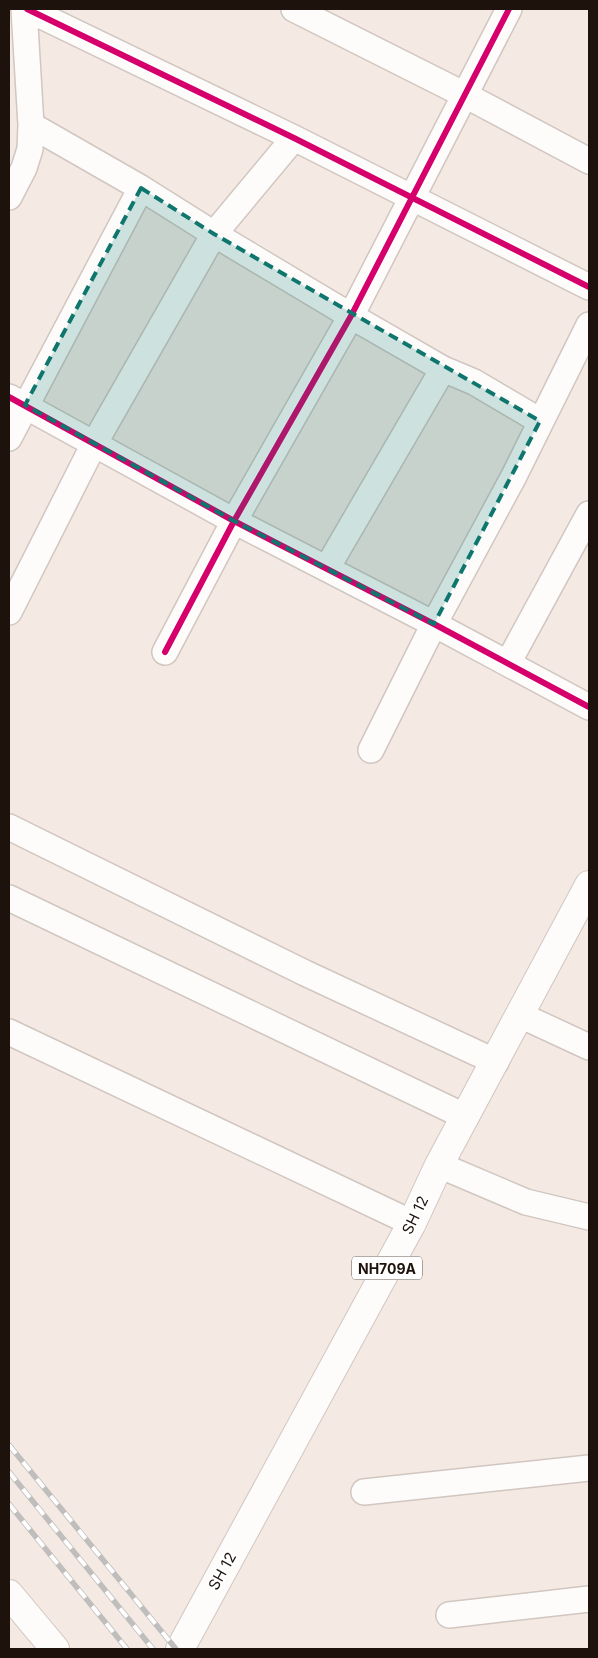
<svg xmlns="http://www.w3.org/2000/svg" width="598" height="1658" font-family="Inter,sans-serif">
<style>
.lines{fill:none;stroke-linecap:round;stroke-linejoin:round}
.street-casing{stroke:#d1c6c0;stroke-width:28}
.secondary-casing{stroke:#d1c6c0;stroke-width:30}
.highway-casing{stroke:#d1c6c0;stroke-width:30}
.street{stroke:#fdfcfb;stroke-width:25}
.secondary{stroke:#fdfcfb;stroke-width:28}
.highway{stroke:#fdfcfb;stroke-width:28}
.rail-casing{stroke:#c0bebc;stroke-width:5.5}
.rail{stroke:#fff;stroke-width:4;stroke-dasharray:11;stroke-linecap:butt}
.cycleway-casing{stroke:#fff;stroke-width:9}
.cycleway{stroke:#d6006c;stroke-width:6}
.marked{fill:#0f766e;fill-opacity:0.2;stroke:#0f766e;stroke-width:4;stroke-dasharray:10 6;stroke-linejoin:round}
.labels{text-anchor:middle;dominant-baseline:central;stroke-width:4;stroke-linejoin:round;paint-order:stroke}
.shield{fill:#fff;stroke:#615955;stroke-width:1}
.shield-label{font-size:14px;font-weight:bold;fill:#1d120c}
.street-label{font-size:15px;fill:#1d120c;stroke:#fff}
</style>
<rect width="100%" height="100%" fill="#f4e9e3"/>
<g class="lines">
<g class="street-casing">
<path id="street" d="M27 9 294 138 589 287
M294 9 465 95 589 161
M31 125 141 188 214 234 351 316 443 369 474 382 540 421
M9 197 24 168 30 149 31 125 24 9
M9 397 234 521 434 624 589 707
M9 438 141 188
M327 568 443 369
M9 612 94 444 214 234 294 138
M165 652 234 521 351 316 509 9
M508 663 589 514
M371 750 434 624 514 476 589 325
M9 827 305 973 496 1062
M9 898 466 1117
M520 1015 589 1047
M9 1032 412 1223
M439 1165 526 1202 589 1217
M364 1492 589 1468
M449 1615 589 1599"/>
</g>
<g class="secondary-casing">
<path id="secondary" d="M9 1594 55 1649"/>
</g>
<g class="highway-casing">
<path id="highway" d="M180 1649 412 1223 439 1165 589 885"/>
</g>
<use href="#street" class="street"/>
<use href="#secondary" class="secondary"/>
<use href="#highway" class="highway"/>
<g class="rail-casing">
<path id="rail" d="M9 1445 176 1649
M9 1472 153 1649
M9 1504 127 1649"/>
</g>
<use href="#rail" class="rail"/>
<g class="cycleway-casing">
<path id="cycleway" d="M27 9 294 138 589 287
M9 397 234 521 434 624 589 707
M165 652 234 521 351 316 509 9"/>
</g>
<use href="#cycleway" class="cycleway"/>
</g>
<path class="marked" d="M141 188 214 234 540 421 434 624 234 521 25 405Z"/>
<g class="labels">
<rect class="shield" x="352" y="1256.5" width="70" height="23" rx="4"/>
<g class="shield-label">
<text x="387" y="1268">NH709A</text>
</g>
<g class="street-label">
<text transform="translate(415 1215) rotate(-64)">SH 12</text>
<text transform="translate(222 1571) rotate(-61)">SH 12</text>
</g>
</g>
<rect width="598" height="1658" fill="none" stroke="#1d120c" stroke-width="20"/>
</svg>
